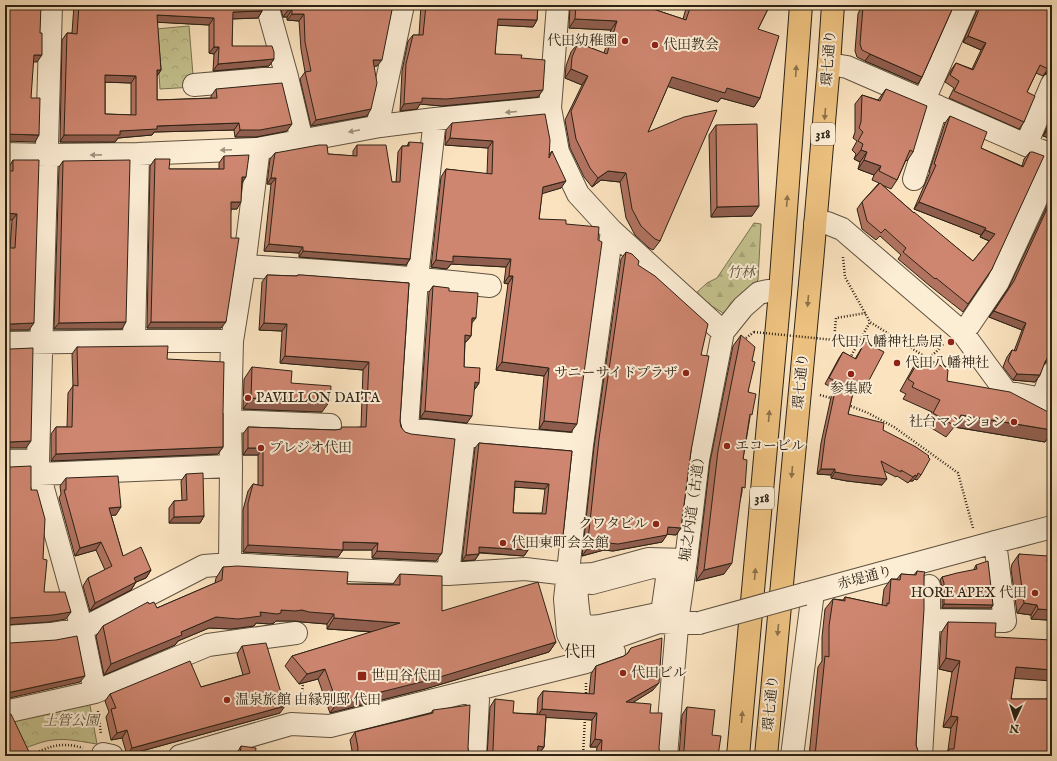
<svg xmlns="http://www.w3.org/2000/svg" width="1057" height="761" font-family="'IM FELL English','Noto Serif JP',serif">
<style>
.forest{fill:url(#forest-firs);stroke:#787252}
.park{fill:url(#park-crowns);stroke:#787252}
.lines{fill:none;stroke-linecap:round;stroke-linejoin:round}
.minor-casing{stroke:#605240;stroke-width:24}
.major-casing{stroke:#2c2215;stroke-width:24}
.path{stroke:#2c2215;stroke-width:2.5;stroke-dasharray:1 2;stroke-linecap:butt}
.minor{stroke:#fcedd5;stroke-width:22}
.major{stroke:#eec280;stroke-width:22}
.minor-bridge-casing{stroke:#605240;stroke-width:24;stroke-linecap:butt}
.path-bridge{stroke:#2c2215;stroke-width:2.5;stroke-dasharray:1 2;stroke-linecap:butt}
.minor-bridge{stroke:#fcedd5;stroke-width:22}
.wall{fill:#b17360;stroke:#2c2215;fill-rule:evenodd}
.shaded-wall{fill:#905e4e;stroke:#2c2215}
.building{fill:#ce8670;stroke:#2c2215;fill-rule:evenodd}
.oneway{fill:#8d724a}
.oneway2{fill:#9e927f}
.poi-dot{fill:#8f2418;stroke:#fcedd5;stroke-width:1.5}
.labels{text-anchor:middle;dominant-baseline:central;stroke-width:4;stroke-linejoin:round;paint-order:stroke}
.shield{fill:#fcedd5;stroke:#6a5f4f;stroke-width:1}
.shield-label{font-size:13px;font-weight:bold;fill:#2c2215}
.poi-label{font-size:14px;fill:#2c2215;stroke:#fcedd5;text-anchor:start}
.street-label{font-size:14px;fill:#2c2215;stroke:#fcedd5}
.park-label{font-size:14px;font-style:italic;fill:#5a5239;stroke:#fcedd5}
.quarter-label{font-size:16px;fill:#2c2215;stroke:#fcedd5}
</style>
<defs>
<pattern id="forest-firs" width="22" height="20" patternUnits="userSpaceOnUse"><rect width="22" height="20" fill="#c4c28e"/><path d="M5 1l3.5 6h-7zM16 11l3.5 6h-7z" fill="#a9a67a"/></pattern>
<pattern id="park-crowns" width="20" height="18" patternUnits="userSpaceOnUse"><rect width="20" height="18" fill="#c4c28e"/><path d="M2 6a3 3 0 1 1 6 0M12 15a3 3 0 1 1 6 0" fill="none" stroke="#a9a67a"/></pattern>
</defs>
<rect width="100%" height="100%" fill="#fbe3bf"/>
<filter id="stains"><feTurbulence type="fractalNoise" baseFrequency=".005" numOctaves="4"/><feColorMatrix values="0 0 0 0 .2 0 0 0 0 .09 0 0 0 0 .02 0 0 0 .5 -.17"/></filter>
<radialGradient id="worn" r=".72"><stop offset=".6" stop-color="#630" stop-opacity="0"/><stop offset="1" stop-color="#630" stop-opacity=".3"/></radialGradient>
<path class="forest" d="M754 223 761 224 758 280 723 313 694 295 707 283 717 278Z"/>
<path class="park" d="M189 26 194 87 160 89 156 29Z
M89 700 97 744C83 742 67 738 53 740 42 741 32 746 22 749L5 717Z"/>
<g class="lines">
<g class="minor-casing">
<path id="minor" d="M51 5 38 460 39 474 82 629 95 692
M267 5 287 77 302 141
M558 5 550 108 558 152 578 194 612 231 723 332
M829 64 847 67 1026 145 1052 155
M194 85 287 77
M924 100 966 5
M435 119 417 278 407 429 464 435 582 445
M380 126 379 118 403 5
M1026 145 1052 84
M5 154 47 155 138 154 257 149 380 126 435 119 550 108
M914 179 937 106
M815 224 827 223 842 229 962 332 1006 392 1052 401
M612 231 582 445 565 599 568 634 572 642 580 646H591L659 622 677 623H699
M244 266C326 271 408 277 490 286
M962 332 969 325 998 282 1052 165
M134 341 138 154
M5 343 134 341H232
M1042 399 1052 373
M230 421 330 425
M5 461 38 460
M39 474 231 466
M230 564 231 466 230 421 232 341 244 266 258 155 257 149
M652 567 663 568 668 572 662 613 600 626C589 627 585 628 579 618 579 612 574 590 579 585 582 582 587 582 592 583Z
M448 574 464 435
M804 594 995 542 1052 527
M929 620 1005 621 995 542
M5 637 50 634 82 629 204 566 230 564 298 568 448 574 525 569 576 575 593 574 648 559 686 560
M5 712 95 692 208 645 296 633
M103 754 112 756
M180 756 291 724 330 726 586 662 614 652
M475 756 478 699
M666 756 678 615 686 560 698 460 723 332 743 307 759 293 768 291 780 292
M792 756 813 592
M921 756 929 620V586"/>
</g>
<g class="major-casing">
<path id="major" d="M738 756 780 292 801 5
M766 756 812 262 829 64 833 5"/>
</g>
<path class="path" d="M843 257 845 277 870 322 924 356
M746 338 754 332
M834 340 836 318 866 313
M850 358 870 322
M927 359 936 352 944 343
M820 395 834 399
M848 405 868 413 894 427 958 473 973 528
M586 696V683
M301 704 303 683
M98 711 101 734
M28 756C49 747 60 741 83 748
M583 756 585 717"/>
<use href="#minor" class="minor"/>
<use href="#major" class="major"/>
<g class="minor-bridge-casing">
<path id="minor-bridge" d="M699 623 804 594"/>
</g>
<path class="path-bridge" d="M754 332 834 340"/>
<use href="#minor-bridge" class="minor-bridge"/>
</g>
<path class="wall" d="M74 5H261L262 11 258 18 232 19V46L274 59 269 66 213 71 214 54 209 53V25L157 22 161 70 157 76V100L211 98V96L216 89 287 131 256 137H235L234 130 154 132 152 135 118 138 115 142H60L62 40 67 33H72ZM105 82 131 83V115L105 114Z
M280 5H393L377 66H374L367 116 311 126 300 79 305 72 301 49 299 21 287 20V17H283Z
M421 5H538L537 20 533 27 497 25 495 54 521 58 538 97 442 106 420 104 417 109 400 111 402 71 408 41 413 35H419Z
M570 5H641L683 19 687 5H770L758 29 760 98 754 107 721 98 718 102 668 86 648 132 660 241 653 250 649 248 635 235 626 218 620 182 601 180 592 187 584 177 570 148 565 120 582 85 565 78 566 66 571 52 578 43 604 53 611 30 569 28Z
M862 5H954L922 77 918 84 865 61 857 57 855 51 858 14Z
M978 5H1052V72H1050L1045 74 1043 76 1036 73 1027 92 1024 122 1019 129 949 98 954 88 945 82 951 70 956 63 972 69 981 50 963 42 977 10Z
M886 89 913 152 907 161 906 160 897 180 891 189 882 185 914 213 973 261 989 241 980 237 981 235 914 209 930 172H929L945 123 950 116 981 148 1022 166 1024 159 1030 152 992 269 963 312 930 286 898 259 901 255 880 236 876 240 862 229 857 209 862 202 879 183 872 180 874 175 858 169 860 162 854 159 856 154 852 150 857 141 853 138 855 132V104L862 95 878 100Z
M1052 116V139L1043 136Z
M452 123 549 155 552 151 561 188 542 193 539 219 566 224 571 432 539 429 544 376 496 370 508 284 504 283 506 267 451 264 447 269 431 267 441 177 446 169 487 174 488 148 445 145 446 130Z
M716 125 752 216 711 217 709 135Z
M409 142 410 259 406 265 299 257V253L264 251 271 184H267L270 159 275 153 328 154 353 156V151L357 145 392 182H396L398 152 402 146H407Z
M224 156 242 183 237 209H231L221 328H147L150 166 155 159 169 169H219V163Z
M13 160 29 330H5V248H10L12 220 9 167Z
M63 161 122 329H54L59 167Z
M1052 195V353L1046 362 1044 363 1040 375 1035 382 1013 380 1003 367 1007 357 1012 350 1014 351 1022 330 989 317 1009 287Z
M626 252 638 265 701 355 691 451 681 528 676 535 667 534 662 542 613 551 604 550 582 556 594 447 621 259Z
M267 275 296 276 298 275 409 283 400 421 437 560 436 561 372 558V550H343L338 557 243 552V510L248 491 253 484 258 485V455H243V434L248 427 335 430 361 427 363 370 280 363 282 331 259 330 262 282Z
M433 286 449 291 472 323 471 336 466 342H465L464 367 479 383 475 389H474L467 423 420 418 429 292Z
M741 335 752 361 748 392 750 417 743 459 742 492 724 574 696 581 710 462 733 346Z
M865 342 866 386 862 392 854 388 848 414 883 430 921 475 917 480 914 479 913 481H910L908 483 897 476 896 477 884 471 882 485 847 481 831 478V475L817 474 821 443 833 388 825 384 839 358 843 352 855 359Z
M77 347 167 359 223 413V447L218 454 51 461V434L56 427H67L68 393 73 386 72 354Z
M922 355 947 381 1052 414V432L1045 442 954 427 946 437 925 424 932 412 903 399 906 394 900 391 914 366Z
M252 367 322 412 243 409 244 379Z
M479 443 572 451 563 536 559 541 530 543 528 544V550L524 556 479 553V554L475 560 462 561 475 448ZM515 487 545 489 542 513H513Z
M186 474 204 516 200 523H169V508L174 501H182L181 481Z
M66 478 116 515H111L123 556 151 570 146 578 136 582 131 590 90 611 83 586 88 578 105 570 96 550 75 556 59 498 61 494 60 486Z
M1019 554 1047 561V620L1031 619V615L1017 613 1011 569 1012 564Z
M976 565 993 605 991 608H942V586L940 580 942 577 974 570V569Z
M223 567 347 584H393L400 574 442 611 556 642 549 652 425 689 330 713 318 679 299 684 285 666 292 656 372 632 327 629V624L302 622 295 621H276L274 623 270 624 256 623 254 626 231 629 209 628 178 641 175 645 104 675 96 636 103 626 149 604 157 608 215 583 216 578Z
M917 571 924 575 916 745 918 751 922 756H809L818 667 822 661V637L825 609 833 599 843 600 845 597 882 605 884 589 891 579H897L901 574 914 575Z
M948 622 995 637 1014 678 1011 699H1046L1047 698 1052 756H934H944L948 750 951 728 943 727 952 672 939 669 941 633Z
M242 646 280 713 127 755 122 738 111 740 106 717 109 712 105 701 110 694 201 687 243 675 237 654Z
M631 648 653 690 632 703 650 713 660 754 662 756H596L597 747H590L592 720 546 717 544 747 539 754H537V756H487L490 707 495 699 513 713 537 714 538 698 543 691 589 694 591 674 596 666 624 656 627 654Z
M687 707 712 735 718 756H679L682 715Z
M433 710 468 748 469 754 471 756H353L350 740 355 732 431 713Z
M5 716 31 756H5Z
M241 746 255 756H236L237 753Z"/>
<path class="shaded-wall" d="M288 10H292L287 17H283Z
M262 11 258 18 228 19 233 12Z
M292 14H304L299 21 287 20Z
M157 15 214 18 209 25 152 22Z
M498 19 537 20 533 27 493 25Z
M575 19 617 21 611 30 569 28Z
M968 36 986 43 981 50 963 42Z
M214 47H219L214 54 209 53Z
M870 54 922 77 918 84 865 61Z
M34 55H42L37 62H29Z
M274 59 269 66 213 71 218 64Z
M373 60H382L377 66 369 67Z
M1052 66V72H1050L1045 74 1043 76 1048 69 1050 67Z
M571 69 588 76 582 85 565 78Z
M157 70H161L156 77Z
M105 75 136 76 131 83 100 82Z
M672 77 727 88 760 98 754 107 721 98 718 102 666 86Z
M543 90 538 97 442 106 420 104 417 109 400 111 404 104 422 98Z
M371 109 367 116 311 126 316 120Z
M239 123 234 130 154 132 152 135 118 138 115 142H60L64 135 120 131 157 126Z
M292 124 287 131 256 137H235L240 130Z
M1048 129 1052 131V139L1043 136Z
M5 134 39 135 35 142 5 141Z
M450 138 493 141 488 148 445 145Z
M861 150 867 152 860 162 854 159Z
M864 160 881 166 874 175 858 169Z
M608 171 626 173 620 182 601 180 592 187 598 178Z
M242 177H246L242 183Z
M271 178H276L271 184H267Z
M566 181 561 188 538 195 543 187Z
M231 202H241L237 209H226Z
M919 202 986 228 981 235 914 209Z
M759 206 752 216 711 217 717 207Z
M5 213 17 214 12 220H5Z
M985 230 995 234 990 241 980 237Z
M269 244 303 247 299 253 264 251Z
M303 251 410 259 406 265 299 257Z
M453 256 511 259 506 267 451 264 447 269 431 267 436 260Z
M509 276H513L508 284 504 283Z
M994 311 1026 323 1022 330 989 317Z
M472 318H476L471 324Z
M126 322 122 329H54L59 323Z
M151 322H226L221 328H147Z
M34 323 29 330H5V325L10 324Z
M264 323 287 324 282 331 259 330Z
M465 335 471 336 466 342H460Z
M285 356 369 362 363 370 280 363Z
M1051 356 1046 362 1044 364 1048 357Z
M502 362 549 368 544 376 496 370Z
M1017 374 1040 375 1035 382 1013 380Z
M475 382 479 383 475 389H470Z
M251 398 330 401 322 412 243 409Z
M425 411 472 416 467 423 420 418Z
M961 415 1052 430V432L1045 442 954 427Z
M544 421 577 424 571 432 539 429Z
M31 441 26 448H5V443L9 442Z
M223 447 218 454 51 461 56 454Z
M248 448H263L258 455H243Z
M821 469H835L831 475 817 474Z
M835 472 887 479 882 485 847 481 831 478Z
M915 475 917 476 913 481H910L908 483Z
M515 481 549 484 545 489 511 487Z
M121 507 116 515 104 516 109 508Z
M204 516 200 523H169L174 517Z
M668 527 681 528 676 535 663 534Z
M667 535 662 542 613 551 604 550 582 556 587 549 609 543Z
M563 536 559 541 530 543 528 545 529 539 532 537Z
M101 542 96 550 75 556 80 548Z
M343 542 378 543 372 550H341H343L338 557 243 552 248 545Z
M479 547 528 550 524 556 475 552Z
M377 551 441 553H442L436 561 372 558Z
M479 554 475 560 462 561 466 555Z
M732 563 724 574 696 581 704 570Z
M151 570 146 578 136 582 131 590 90 611 95 603 134 578Z
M1024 603 1037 605 1031 615 1017 613Z
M944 604 993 605 991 608H942Z
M1038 609 1052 610V614L1047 620 1031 619Z
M281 610H302L334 614 327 624 302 622 295 621H276L274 623 270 624 256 623 254 626 231 629 209 628 178 641 175 645 104 675 111 664 181 632 216 617Z
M71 612 66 619 49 622 5 625V619L9 618Z
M334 618 400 623 393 633 327 629Z
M556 642 549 652 425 689 330 713 337 703Z
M946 658 960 661 952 672 939 669Z
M1016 667 1052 670V681L1008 678Z
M325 669 318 679 299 684 307 674Z
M85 676 80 682 5 699V694L7 693Z
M659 683 653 690 621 710 626 702Z
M285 706 280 713 127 755 132 748Z
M542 709 597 713 592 720 537 717Z
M951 716 958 717 951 728 943 727Z
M127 730 122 738 111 740 117 733Z
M595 739 602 740 597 747H590Z
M538 746 544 747 539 754H533Z"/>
<path class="building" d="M5 5H41L40 33H42V55H34L31 98H40L39 135 5 134Z
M79 5H261L262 11 233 12 232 46H272L274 52V59L218 64 219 47H214V18L157 15 161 70H157V100L217 98 216 89 282 83 292 124 260 130H240L239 123 157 126V129L120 131V135H64L67 33 77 34ZM105 75 136 76V115L105 114Z
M286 5H393L382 60H373L377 83 371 109 316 120 305 72 311 71 305 42 304 14H292V10H288Z
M426 5H538L537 20 498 19 495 54 522 55 521 58 545 60 543 90 446 99 422 98V102L404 104 406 64 413 35H423Z
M576 5H641L686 20 691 5H770L758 29 779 36 760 98 727 88 725 93 672 77 648 132 684 117 717 110 660 241 655 239 641 226 632 209 626 173 608 171 598 178 590 168 576 139 571 111 588 76 571 69 572 57 578 43 607 54 617 21 575 19Z
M864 5H954L922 77 870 54 862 50 860 44 863 7Z
M981 5H1052V66L1050 67 1048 69 1040 65 1027 92 1035 96 1024 122 954 91 959 81 950 75 956 63 973 70 986 43 968 36Z
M886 89 927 106 913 152 910 150 897 180 879 171 881 166 864 160 867 152 861 150 863 144 858 141 863 132 859 128 861 122 862 95 880 101Z
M545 114 550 140 549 158 552 151 566 181 543 187 539 219 566 220V224L599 227 598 240 602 242 577 424 544 421 549 368 502 362 513 276H509L511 259 453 256V262L436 260 446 169 492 174 493 141 450 138 452 123Z
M950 116 987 132 981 148 1023 167 1030 152H1033L1044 156 992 269 968 304 936 278 935 279 903 252 906 248 885 229 881 233 867 221 862 202 880 183 914 213V212L973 261 995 234 985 230 986 228 919 202 936 165 934 164Z
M1052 120V131L1048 129Z
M757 124 759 206 717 207 716 125Z
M409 142 423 143 410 259 303 251V247L269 244 276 178H271L275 153 319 145H327L328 154 357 156V145H386L392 182H400L402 146H409Z
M249 155 246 177H242L241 202H231V238H239L226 322H151L155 159H170L169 169H224V156Z
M13 160H39L34 323 10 324 5 325V248H15L17 214 5 213V171H13Z
M130 160 126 322 59 323 63 161Z
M1052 198V353L1051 356 1048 357 1045 362 1040 375 1017 374 1008 361 1012 350 1016 351 1026 323 994 311 1014 281Z
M626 252 632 254 639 261 638 265 655 276 708 324 701 355 709 356 691 451 681 528 668 527 667 535 618 544 609 543 587 549 599 439Z
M267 275 297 276 298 275H302L409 283 400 421 401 427 405 432 411 434 455 439 442 553H441V554L377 551 378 543 343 542V550L248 545V503L253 484 263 486V448H248V427L335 430 341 429 342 427H366L369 362 285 356 287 324 264 323Z
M433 286 449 288V291L478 293 476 318H472L471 336 465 335 464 367 480 368 479 383 475 382 472 416 425 411Z
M741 335 755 347 752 361 755 362 748 392 756 394 752 415 750 414 743 459 747 460 745 488 742 487 732 563 704 570 718 451Z
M865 342 884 352 866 386 856 381 848 414 884 423 883 430 916 447 929 456 928 457 930 459 921 475 918 473 917 476 915 475 913 477 901 470V472L881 461 887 479 851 475 835 472V469H821L825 438 837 382 829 378 843 352 856 359Z
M168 346 167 359 224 362 223 413V447L56 454V427H72L73 385 78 386 77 347Z
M5 347 10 349 33 348 31 441 9 442 5 443Z
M922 355 948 370 947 381 1010 392 1052 414V430L961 415 955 426 933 413 940 400 912 387 914 383 908 379Z
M252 367 292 371 291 383 331 386 330 401 251 398Z
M479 443 572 451 563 536 532 537V539H529L528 550 479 547V554L466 555ZM515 481 549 484 546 514 513 513Z
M5 465 10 467 31 466V490H37L45 519 43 559 47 560 44 592H65L71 612 53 615 9 618 5 619Z
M203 473 204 516 174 517V501L187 500 186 474Z
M118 476 121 507 109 508 123 556 141 547 151 570 134 578 136 582 95 603 88 578 112 566 101 542 80 548 64 490H66V478Z
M1019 554 1048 556 1047 561H1052V610L1038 609 1037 605 1024 603 1018 559Z
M988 561 993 605 944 604V583L942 577 957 573 977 569 976 565Z
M237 566 348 572 347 584 400 585V574L442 576V611L538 582 556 642 433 679 337 703 325 669 307 674 292 656 400 623 334 618V614L309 612 302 610 295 611 281 610V613L277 614 260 612 261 616 238 619 216 617 181 632 182 635 111 664 103 626 148 602 149 604 154 602 157 608 222 580 223 567Z
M917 571 925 572 924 575V609L916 745 918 751 922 756H815L825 656 829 657V626L833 599 845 601V597L887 606V603L889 604 891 579 900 580 901 574 916 575Z
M948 622 996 623 995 637 1052 640V670L1016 667 1011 699H1047V698H1052V756H948L949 749H954L958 717 951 716 960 661 946 658Z
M77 636 85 676 7 693 5 694V641L10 643 56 640Z
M662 638 659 683 626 702 651 704 650 713H662L659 748 660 754 662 756H601L602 740 595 739 597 713 542 709 543 691 594 694 596 666 624 656 628 653 631 648Z
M266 643 285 706 132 748 127 730 117 733 111 709 116 708 110 694 190 661 201 687 250 673 242 646Z
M495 699 514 701 513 713 546 715 544 747 538 746 537 756H490L493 750Z
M470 705 468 748 469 754 471 756H357L358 748 355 732 433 713V710Z
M687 707 715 710 712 735 721 736 718 756H681L684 750Z
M11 714 31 756H12L5 740V716Z
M241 746 256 748 255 756H240Z
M936 755 945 756H934Z"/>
<defs><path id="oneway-solid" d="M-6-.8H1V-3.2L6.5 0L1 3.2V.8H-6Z"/></defs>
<g class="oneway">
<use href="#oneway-solid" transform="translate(796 71) rotate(-86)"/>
<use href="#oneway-solid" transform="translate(825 114) rotate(95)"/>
<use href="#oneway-solid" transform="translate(787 201) rotate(-86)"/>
<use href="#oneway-solid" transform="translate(808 301) rotate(95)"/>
<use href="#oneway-solid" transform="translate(769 416) rotate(-85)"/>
<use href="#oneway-solid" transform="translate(792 472) rotate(95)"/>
<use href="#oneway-solid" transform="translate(755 574) rotate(-85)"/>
<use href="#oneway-solid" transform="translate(778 630) rotate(95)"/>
<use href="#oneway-solid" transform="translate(742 717) rotate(-85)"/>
</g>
<g class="oneway2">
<use href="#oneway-solid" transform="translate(511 112) rotate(175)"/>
<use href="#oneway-solid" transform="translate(354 131) rotate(169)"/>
<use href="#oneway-solid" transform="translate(226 150) rotate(177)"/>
<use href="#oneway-solid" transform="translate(96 155) rotate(179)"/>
</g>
<g class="poi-dot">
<circle cx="625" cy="41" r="4"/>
<circle cx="655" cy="45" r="4"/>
<circle cx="951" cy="342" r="4"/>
<circle cx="897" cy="363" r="4"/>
<circle cx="686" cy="373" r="4"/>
<circle cx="851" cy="374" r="4"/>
<circle cx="248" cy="398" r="4"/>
<circle cx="1014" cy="422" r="4"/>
<circle cx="727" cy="446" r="4"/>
<circle cx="261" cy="448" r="4"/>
<circle cx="656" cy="524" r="4"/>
<circle cx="503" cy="543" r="4"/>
<circle cx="1035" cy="593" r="4"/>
<circle cx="623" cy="673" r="4"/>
<rect x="357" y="671" width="10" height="10" rx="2"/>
<circle cx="227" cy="700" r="4"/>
</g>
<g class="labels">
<g class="shield">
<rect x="811" y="123" width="24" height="22" rx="3"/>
<rect x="750" y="487" width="24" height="22" rx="3"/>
</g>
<g class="shield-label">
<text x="823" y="134">318</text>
<text x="762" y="498">318</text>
</g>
<g class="poi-label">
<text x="617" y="41" text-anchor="end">代田幼稚園</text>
<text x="663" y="45">代田教会</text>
<text x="943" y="342" text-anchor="end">代田八幡神社鳥居</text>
<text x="905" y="363">代田八幡神社</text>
<text x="678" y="373" text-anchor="end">サニーサイドプラザ</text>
<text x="851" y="389" text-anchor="middle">参集殿</text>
<text x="256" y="398">PAVILLON DAITA</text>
<text x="1006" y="422" text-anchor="end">社台マンション</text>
<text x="735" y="446">エコービル</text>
<text x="269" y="448">プレジオ代田</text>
<text x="648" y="524" text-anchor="end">クワタビル</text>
<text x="511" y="543">代田東町会会館</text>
<text x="1027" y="593" text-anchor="end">HORE APEX 代田</text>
<text x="631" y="673">代田ビル</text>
<text x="371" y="676">世田谷代田</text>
<text x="235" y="700">温泉旅館 由縁別邸 代田</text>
</g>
<g class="street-label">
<text transform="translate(829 58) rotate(-86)">環七通り</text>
<text transform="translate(801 381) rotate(-85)">環七通り</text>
<text transform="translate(693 506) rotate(-82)">堀之内道（古道）</text>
<text transform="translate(865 578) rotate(-15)">赤堤通り</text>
<text transform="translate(771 703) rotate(-85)">環七通り</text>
</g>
<g class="park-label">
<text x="741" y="273">竹林</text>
<text x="71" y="721">土管公園</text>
</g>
<g class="quarter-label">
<text x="580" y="653">代田</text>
</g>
</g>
<rect width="1057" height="761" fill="none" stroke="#fbe3bf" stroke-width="20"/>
<rect x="6" y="6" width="1045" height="749" fill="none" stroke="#2c2215" stroke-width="2"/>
<rect x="10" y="10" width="1037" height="741" fill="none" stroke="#2c2215"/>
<g transform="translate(1015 719) rotate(184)" stroke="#fcedd5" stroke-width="3" paint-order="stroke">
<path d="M0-3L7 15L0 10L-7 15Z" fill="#2c2215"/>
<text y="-6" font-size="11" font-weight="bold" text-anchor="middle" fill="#2c2215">N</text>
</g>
<rect width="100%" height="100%" filter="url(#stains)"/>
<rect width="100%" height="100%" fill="url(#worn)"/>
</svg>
